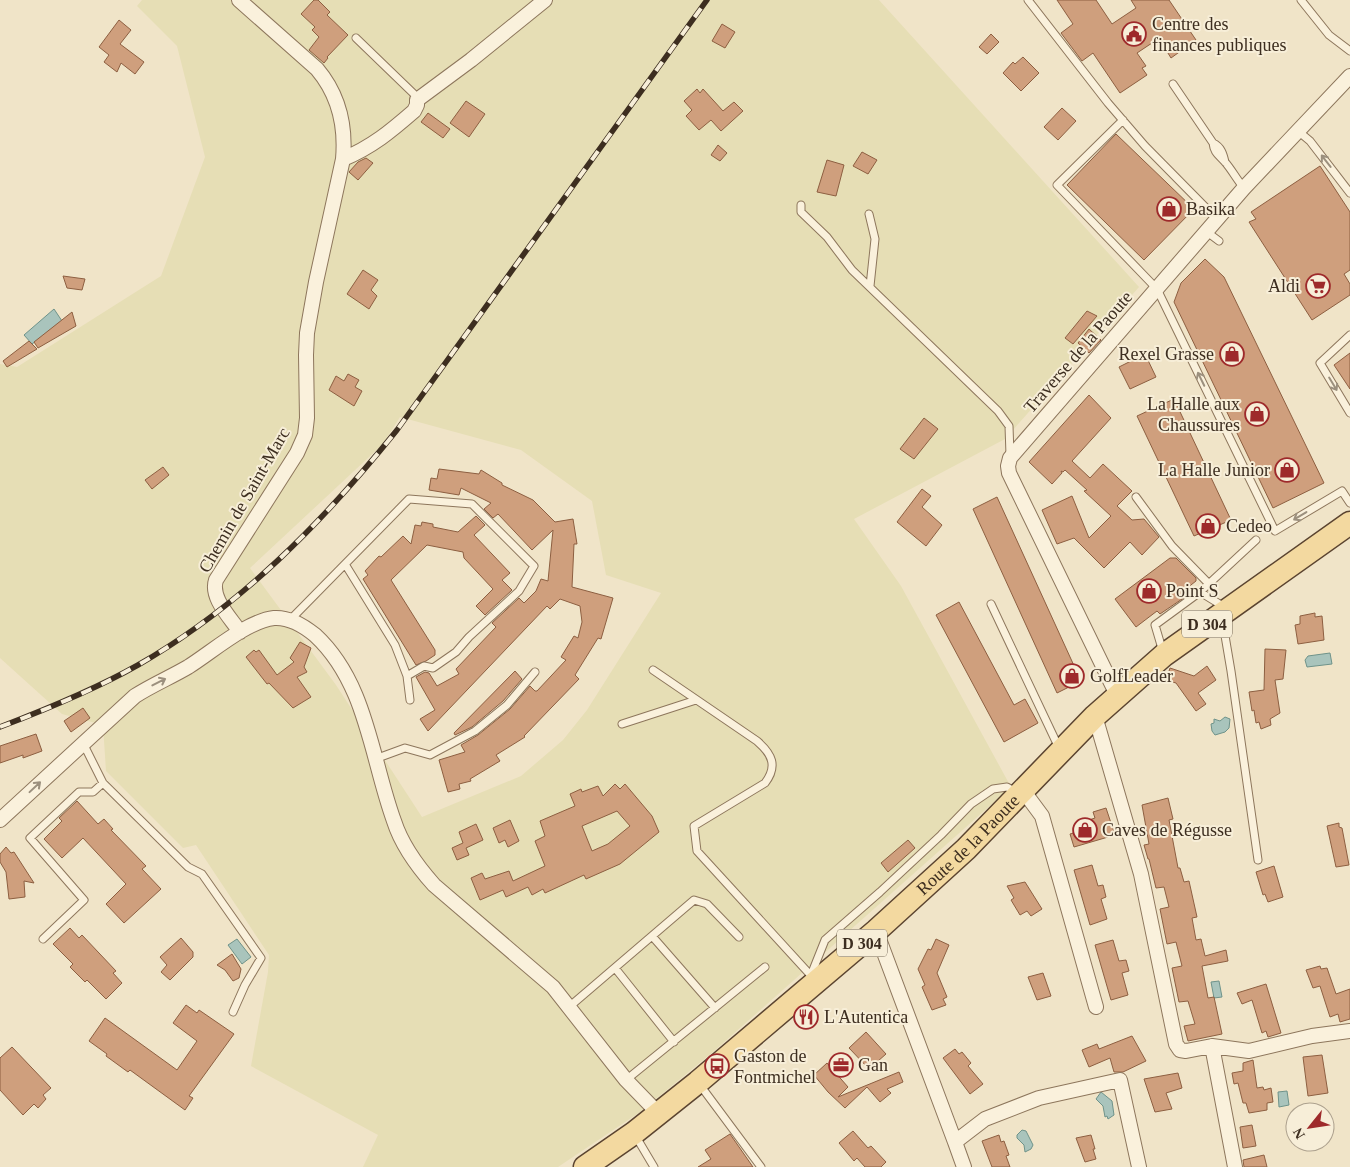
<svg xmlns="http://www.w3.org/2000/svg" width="1350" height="1167" font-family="'Times New Roman',serif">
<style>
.farmland{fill:#e6deb5;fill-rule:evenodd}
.water{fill:#a9c4bc;stroke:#6f938a}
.building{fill:#cf9f7d;stroke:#8d5f41;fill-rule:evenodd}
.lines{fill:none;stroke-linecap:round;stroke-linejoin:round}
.service-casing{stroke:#8d765c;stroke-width:9}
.minor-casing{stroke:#8d765c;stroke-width:16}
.primary-casing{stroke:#5b4430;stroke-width:25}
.service{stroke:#faf1dc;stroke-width:7}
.minor{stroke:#faf1dc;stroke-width:14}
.primary{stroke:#f3d9a0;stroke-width:22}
.rail-casing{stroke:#3d2e20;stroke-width:5.5}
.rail{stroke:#f7eed8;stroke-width:4;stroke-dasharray:11;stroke-linecap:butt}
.oneway{stroke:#9c907e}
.labels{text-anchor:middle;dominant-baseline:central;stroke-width:4;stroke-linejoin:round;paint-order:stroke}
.shield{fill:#f7eed8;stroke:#756857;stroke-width:1}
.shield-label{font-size:16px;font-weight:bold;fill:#3d2e20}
.poi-label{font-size:18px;fill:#3d2e20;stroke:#f7eed8;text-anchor:start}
.street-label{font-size:18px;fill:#3d2e20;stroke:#f7eed8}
</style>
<rect width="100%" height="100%" fill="#f0e4c8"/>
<path class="farmland" d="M142 0H879L1139 287 1005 439 854 519 901 586 1011 787 713 1052 640 1112 558 1167H363L378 1135 251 1066 268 972 269 955 196 845 183 848 106 771 103 725 62 714 0 658V364L17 367 161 276 205 157 177 46 137 6ZM400 417 521 450 592 501 606 575 661 593 587 710 563 740 521 776 422 817 336 685 250 568 383 444Z"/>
<path class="water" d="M54 309 62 321 32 344 24 335Z
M1330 653 1332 664 1307 667 1305 660 1308 656Z
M1225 717 1230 719 1229 728 1225 732 1215 735 1212 731 1211 724 1214 723V719L1220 721Z
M237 939 251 957 242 964 228 945Z
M1219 981 1222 997 1214 998 1211 982Z
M1287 1091 1289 1105 1279 1107 1278 1092Z
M1101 1092 1112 1101 1114 1115 1108 1119 1107 1116 1105 1117 1103 1106 1096 1099Z
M1022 1130 1026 1131 1033 1145 1031 1149 1025 1152 1024 1145 1017 1138V1135Z"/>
<path class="building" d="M314 0H318L330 12 327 15 348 35 327 57 328 58 324 63 309 50 319 37 312 30 315 27 301 14Z
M1057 0H1096L1112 24 1136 8 1131 0H1169L1196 40 1171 58 1163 45 1160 47 1155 41 1137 53 1146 66 1142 68 1147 75 1120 93 1093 53 1082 61 1061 33 1073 24Z
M119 20 131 30 120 44 144 62 135 74 121 63 117 72 104 62 109 55 99 47Z
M722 24 735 32 725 48 712 41Z
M991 34 999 42 987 54 979 47Z
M1023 57 1039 73 1021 91 1003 73 1013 62 1015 64Z
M697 89 700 93 703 89 723 111 734 102 743 111 721 131 711 120 699 130 686 116 692 110 684 101Z
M466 101 485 114 469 137 450 123Z
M1062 108 1076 121 1058 140 1044 127Z
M428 113 450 129 443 138 421 122Z
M1116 134 1194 209 1144 260 1067 185Z
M718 145 727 153 720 161 711 155Z
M862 152 877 160 868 174 853 166Z
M366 158 373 163 358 180 349 172 358 162Z
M827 160 844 165 836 196 817 192Z
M1320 166 1350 212V270L1344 274 1350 284V295L1312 320 1249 222 1256 219 1251 212Z
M1205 259 1224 277 1324 483 1273 508 1174 302 1181 283Z
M363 270 378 280 371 290 377 296 369 309 347 294Z
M63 276 85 279 82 290 67 288Z
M1087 311 1097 316 1073 344 1065 338Z
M72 312 76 326 38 348 34 342Z
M1089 329 1101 340 1089 353 1078 343Z
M29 341 37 349 7 367 3 361Z
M1350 353V389L1334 365Z
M1145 354 1156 377 1130 389 1119 367Z
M348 374 359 380 355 387 362 391 354 406 329 390 336 376 344 381Z
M1089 395 1111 418 1072 461 1090 478 1103 464 1132 491 1117 506 1132 520 1144 519 1159 537 1142 555 1130 542 1104 568 1074 538 1057 544 1042 510 1072 496 1089 538 1111 516 1084 491 1087 490 1065 470 1063 472 1061 471 1062 473 1052 484 1029 462Z
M1174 399 1231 520 1194 536 1137 416Z
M924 418 938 429 914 459 900 449Z
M163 467 169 475 152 489 145 480Z
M439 469 479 474 481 470 502 483V485L533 500 555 522 573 519 577 544H574L572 587 613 598 601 639 598 638 575 675 579 679 524 736 525 737 496 755 500 761 470 779 471 781 459 784 460 789 448 792 439 760 465 752 461 745 478 735 510 709 530 686 535 691H537L566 660 561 657 574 636 578 638 582 622 580 606 560 599 550 609 547 606 428 731 420 719 435 710 416 677 425 672 429 673 437 686 459 674 456 669 496 627 492 623 519 598 524 603 536 591 541 579 548 581 553 530 532 550 498 514 493 518 484 509 491 503 461 488 459 495 429 490 431 478 437 479Z
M922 489 931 496 922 507 942 525 926 546 897 522Z
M997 497 1081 681 1057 693 973 509Z
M476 516 485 525 474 535 510 573 502 580 512 590 485 615 476 606 493 589 464 558 463 552 427 545 391 580 435 650V655L426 661 416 665 363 579 368 575 365 571 379 556 381 557 403 536 411 544 415 525 421 526 422 522 433 524V527L458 532Z
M1170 558H1176L1196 578V581L1182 592 1185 597 1160 614 1157 611 1136 627 1115 599Z
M959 602 1014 705 1025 699 1038 723 1004 742 936 615Z
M1315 613V617L1322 616 1324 640 1298 644 1295 625 1300 624V616Z
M300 642 311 648 304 667 307 672 297 677 311 697 293 708 269 683 267 684 246 657 254 650 256 652 259 650 277 675 294 662 290 658Z
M1265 649 1286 650 1283 679 1275 680 1280 713 1270 719 1271 725 1261 729 1259 722 1256 723 1254 710 1252 711 1249 692 1264 690Z
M1207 666 1216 680 1198 693 1206 704 1196 711 1176 683 1166 680 1170 668 1194 676Z
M515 671 522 679 503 701 472 727 455 735 454 733Z
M83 708 90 718 71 732 64 721Z
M36 734 42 751 23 758V755L0 763V746Z
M615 784 620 789 625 784 652 816 659 832 620 864 586 879 584 875 545 893 543 889 532 895 528 887 506 897 503 890 480 900 471 878 482 873 485 879 509 871 513 881 545 866 535 841 545 836 540 821 575 806 570 794 581 789 582 792 598 786 603 796ZM617 811 630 826 608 844 592 851 582 826Z
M1168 798 1173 819 1169 820 1178 868H1180L1184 882 1189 881 1197 917 1192 918 1196 940 1201 939 1205 956 1226 950 1228 961 1202 966 1208 998 1214 997 1222 1034 1188 1041 1184 1026 1195 1024 1188 1001 1179 1002 1172 968 1182 966 1176 942 1167 944 1160 909 1169 907 1164 887 1156 888 1149 859H1148L1144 845 1149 844 1142 805Z
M77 801 98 824 104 819 113 829 111 830 146 866 142 869 161 889 124 923 106 904 126 884 83 838 62 858 44 839 62 821 59 818Z
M1106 808 1115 835 1074 847 1070 834 1085 830 1083 822 1095 818 1093 812Z
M510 820 519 841 508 847 505 840 499 843 493 828Z
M1339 823V827L1342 828 1349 865 1336 867 1327 826Z
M476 824 483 840 466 848 469 855 457 860 452 848 463 843 459 832Z
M908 840 915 848 888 872 881 863Z
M6 847 11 853 14 852 34 883 24 881 25 897 9 899 6 872 0 862V854Z
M1092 865 1098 886 1103 885 1106 897 1101 899 1107 919 1090 925 1074 870Z
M1274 866 1283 897 1268 902 1265 894 1263 895 1256 872Z
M1025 882 1042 909 1031 916 1027 911 1020 915 1011 900 1014 898 1007 886Z
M70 928 79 938 82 935 116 971 113 973 122 983 106 999 87 980 85 982 70 967 73 964 53 944Z
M181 938 193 952V957L170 980 161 972 167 965 160 957Z
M936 939 949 945 937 973 947 997 943 999 946 1005 932 1010 922 987 925 985 918 969 928 949 931 950Z
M1113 940 1119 961 1126 960 1129 971 1122 973 1128 995 1111 1000 1095 945Z
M232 954 241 969 239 978 233 981 225 970 217 965Z
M1320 966 1321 969 1327 968 1336 994 1350 989V1019L1340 1022 1338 1014 1330 1017 1320 986 1313 988 1306 970Z
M1043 973 1051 996 1037 1000 1028 977Z
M1266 984 1281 1033 1268 1037 1266 1031 1262 1033 1252 1000 1242 1004 1237 993Z
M186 1005 197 1013 199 1010 234 1034 189 1096 193 1098 185 1110 130 1070 128 1072 106 1056 107 1054 89 1041 105 1018 177 1070 197 1041 173 1023Z
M866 1032 886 1054 869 1069 849 1048Z
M1132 1036 1146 1061 1123 1072H1114L1110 1058 1089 1067 1082 1050 1097 1044 1099 1049Z
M12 1047 51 1088 43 1095 46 1099 38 1108 34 1104 23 1115 0 1090V1058Z
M955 1049 959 1054 962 1052 971 1063 968 1066 983 1084 970 1094 943 1058Z
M1322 1055 1328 1093 1308 1096 1303 1057Z
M1253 1060 1257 1088 1263 1087 1264 1090 1271 1088 1273 1102 1267 1103V1110L1249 1113 1246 1103H1243L1238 1083 1234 1084 1232 1073 1243 1071V1063Z
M827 1063 848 1087 838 1097 899 1072 903 1082 887 1089 891 1093 880 1102 867 1087 845 1108 828 1092 814 1075Z
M1178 1073 1182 1088 1166 1093 1172 1109 1155 1112 1144 1079Z
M1252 1125 1256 1146 1243 1148 1240 1127Z
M853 1131 868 1148 871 1146 886 1162 881 1167H865L857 1158 854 1161 839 1143Z
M730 1134 753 1167H698L711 1159 705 1150Z
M999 1135 1001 1142 1004 1141 1009 1155 1006 1156 1010 1167H992L982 1141Z
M1091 1135 1095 1149H1093L1096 1159 1085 1162 1076 1138Z
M1264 1155 1267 1167H1244L1243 1160Z"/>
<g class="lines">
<g class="service-casing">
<path id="service" d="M1028 0 1108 103 1145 146 1217 219
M1301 0 1329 35 1350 51
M356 38 414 94 417 100
M1173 84 1213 143C1221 147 1223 153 1225 162
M1123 120 1057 185 1157 289 1275 531 1342 491 1350 503
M1298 131 1310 141 1350 193
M1213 143C1214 153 1219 155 1225 162 1232 170 1237 180 1244 188
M801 205V212L827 237 852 270 998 411 1009 426 1010 455
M869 214 875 239 870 286
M1207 232 1219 241
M1350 335 1320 363 1350 413
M1136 497 1172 546 1209 584
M1200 592 1256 540
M991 604 1059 748
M1222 618 1231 671 1258 860
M290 620 409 499 472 504 534 566 519 591 469 637 456 652 433 668 424 666 407 676 395 645 345 564
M1163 652 1155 625 1200 592 1226 608
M653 670 757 741C772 754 778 766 765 783L694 826 697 851 815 980
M407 676 410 700
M622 724 696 700
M83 743 103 783 188 867 202 874 261 958 245 985 233 1012
M375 759 405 748 430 755 475 731 507 705 535 672
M652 936 715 1008
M43 939 84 900 30 838 79 792H93L103 783
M615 968 674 1042
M811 975 825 940 880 892 941 835 971 804 993 789 1007 787 1016 792
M569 1007 694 900 707 904 739 937
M626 1080 765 967
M700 1085 761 1167
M635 1135 654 1167"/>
</g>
<g class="minor-casing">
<path id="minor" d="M239 0 317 69C339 95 346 125 343 159L316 282 307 333 306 355 307 418 305 435 297 453 216 580C210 598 230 617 240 632
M343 159C372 147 391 131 414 111L417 105V100L471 60 545 0
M1117 695 1009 473 1008 466 1010 458 1244 188 1350 76
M1095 716 1141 874 1176 1044 1180 1050 1186 1051 1212 1046 1249 1051 1312 1036 1350 1031
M1022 789 1042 816 1096 1007
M0 820 135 696C152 685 171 677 188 667 212 652 247 621 274 618 289 617 304 626 315 635 367 683 371 758 394 821 402 846 417 866 434 885L553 987 626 1080 658 1113
M876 931 955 1142 985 1119 1039 1098 1120 1080 1139 1167
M1212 1046 1235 1167
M955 1142 964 1167"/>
</g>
<g class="primary-casing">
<g id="primary">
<path id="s1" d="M585 1167 634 1133 698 1082 876 931 966 849 1095 716 1164 655 1350 523"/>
</g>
</g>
<use href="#service" class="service"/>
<use href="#minor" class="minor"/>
<use href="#primary" class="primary"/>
<g class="rail-casing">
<path id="rail" d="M0 727C47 709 94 690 138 665 241 606 323 522 397 430L707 0"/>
</g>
<use href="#rail" class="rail"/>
</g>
<defs><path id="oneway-shaft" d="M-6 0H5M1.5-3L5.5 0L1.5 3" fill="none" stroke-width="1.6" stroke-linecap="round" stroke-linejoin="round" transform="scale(1.25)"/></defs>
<g class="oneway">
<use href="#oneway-shaft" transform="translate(1326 161) rotate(-128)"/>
<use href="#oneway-shaft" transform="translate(1201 379) rotate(-116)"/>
<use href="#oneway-shaft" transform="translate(1333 384) rotate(59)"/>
<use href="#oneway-shaft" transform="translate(1300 516) rotate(149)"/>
<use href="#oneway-shaft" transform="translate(159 682) rotate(-27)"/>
<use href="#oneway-shaft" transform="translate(35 787) rotate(-43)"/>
</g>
<defs>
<g id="civic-ring" transform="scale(1.25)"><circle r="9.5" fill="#f7eed8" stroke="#9e2a2b" stroke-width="1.5"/><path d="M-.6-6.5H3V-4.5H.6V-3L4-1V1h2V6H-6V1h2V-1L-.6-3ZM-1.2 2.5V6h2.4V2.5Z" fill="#9e2a2b"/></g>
<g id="shop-ring" transform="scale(1.25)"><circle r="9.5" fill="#f7eed8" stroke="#9e2a2b" stroke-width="1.5"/><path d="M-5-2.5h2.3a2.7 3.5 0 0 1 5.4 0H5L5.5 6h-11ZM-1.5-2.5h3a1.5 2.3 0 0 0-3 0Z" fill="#9e2a2b"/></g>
<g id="supermarket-ring" transform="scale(1.25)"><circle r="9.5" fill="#f7eed8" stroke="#9e2a2b" stroke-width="1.5"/><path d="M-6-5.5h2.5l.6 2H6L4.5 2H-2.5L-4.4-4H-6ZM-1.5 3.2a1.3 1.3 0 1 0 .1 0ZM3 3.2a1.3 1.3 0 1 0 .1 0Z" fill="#9e2a2b"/></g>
<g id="restaurant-ring" transform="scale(1.25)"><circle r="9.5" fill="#f7eed8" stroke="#9e2a2b" stroke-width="1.5"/><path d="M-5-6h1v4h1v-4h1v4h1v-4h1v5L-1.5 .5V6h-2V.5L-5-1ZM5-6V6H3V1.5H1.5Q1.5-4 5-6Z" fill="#9e2a2b"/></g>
<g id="office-ring" transform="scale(1.25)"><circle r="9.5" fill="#f7eed8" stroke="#9e2a2b" stroke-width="1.5"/><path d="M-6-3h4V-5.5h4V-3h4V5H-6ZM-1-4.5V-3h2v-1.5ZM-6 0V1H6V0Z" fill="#9e2a2b"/></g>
<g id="bus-ring" transform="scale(1.25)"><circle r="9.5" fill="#f7eed8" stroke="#9e2a2b" stroke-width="1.5"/><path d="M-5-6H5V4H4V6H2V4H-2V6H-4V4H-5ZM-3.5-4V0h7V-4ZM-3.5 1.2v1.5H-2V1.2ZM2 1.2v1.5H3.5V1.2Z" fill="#9e2a2b"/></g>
</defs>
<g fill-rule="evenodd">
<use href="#civic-ring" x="1134" y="34"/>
<use href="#shop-ring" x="1169" y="209"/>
<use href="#supermarket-ring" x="1318" y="286"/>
<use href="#shop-ring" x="1232" y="354"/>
<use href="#shop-ring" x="1257" y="414"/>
<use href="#shop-ring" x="1287" y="470"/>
<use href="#shop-ring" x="1208" y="526"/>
<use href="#shop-ring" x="1149" y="591"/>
<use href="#shop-ring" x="1072" y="676"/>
<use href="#shop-ring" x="1085" y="830"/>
<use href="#restaurant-ring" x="806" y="1017"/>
<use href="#office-ring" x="841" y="1065"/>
<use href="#bus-ring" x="717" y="1066"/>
</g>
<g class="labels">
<g class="shield">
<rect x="1182" y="610.5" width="50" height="27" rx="4"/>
<rect x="837" y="929.5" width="50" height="27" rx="4"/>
</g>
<g class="shield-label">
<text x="1207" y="624">D 304</text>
<text x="862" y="943">D 304</text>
</g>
<g class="poi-label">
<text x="1152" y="24">Centre des<tspan x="1152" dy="21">finances publiques</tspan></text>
<text x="1186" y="209">Basika</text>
<text x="1300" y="286" text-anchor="end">Aldi</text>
<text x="1214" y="354" text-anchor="end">Rexel Grasse</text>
<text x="1240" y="404" text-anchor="end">La Halle aux<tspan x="1240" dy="21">Chaussures</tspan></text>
<text x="1270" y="470" text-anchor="end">La Halle Junior</text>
<text x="1226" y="526">Cedeo</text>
<text x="1166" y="591">Point S</text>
<text x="1090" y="676">GolfLeader</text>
<text x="1102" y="830">Caves de Régusse</text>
<text x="824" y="1017">L'Autentica</text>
<text x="734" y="1056">Gaston de<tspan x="734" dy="21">Fontmichel</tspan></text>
<text x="858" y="1065">Gan</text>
</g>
<g class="street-label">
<text transform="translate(1078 352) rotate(-49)">Traverse de la Paoute</text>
<text transform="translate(244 500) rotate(-60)">Chemin de Saint-Marc</text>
<text stroke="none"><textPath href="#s1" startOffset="501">Route de la Paoute</textPath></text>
</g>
</g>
<g transform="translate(1310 1127) rotate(240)"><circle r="24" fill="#f7eed8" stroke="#ada18e"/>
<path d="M0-4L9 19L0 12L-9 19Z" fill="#9e2a2b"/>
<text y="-8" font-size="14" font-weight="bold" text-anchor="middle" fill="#3d2e20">N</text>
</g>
</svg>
